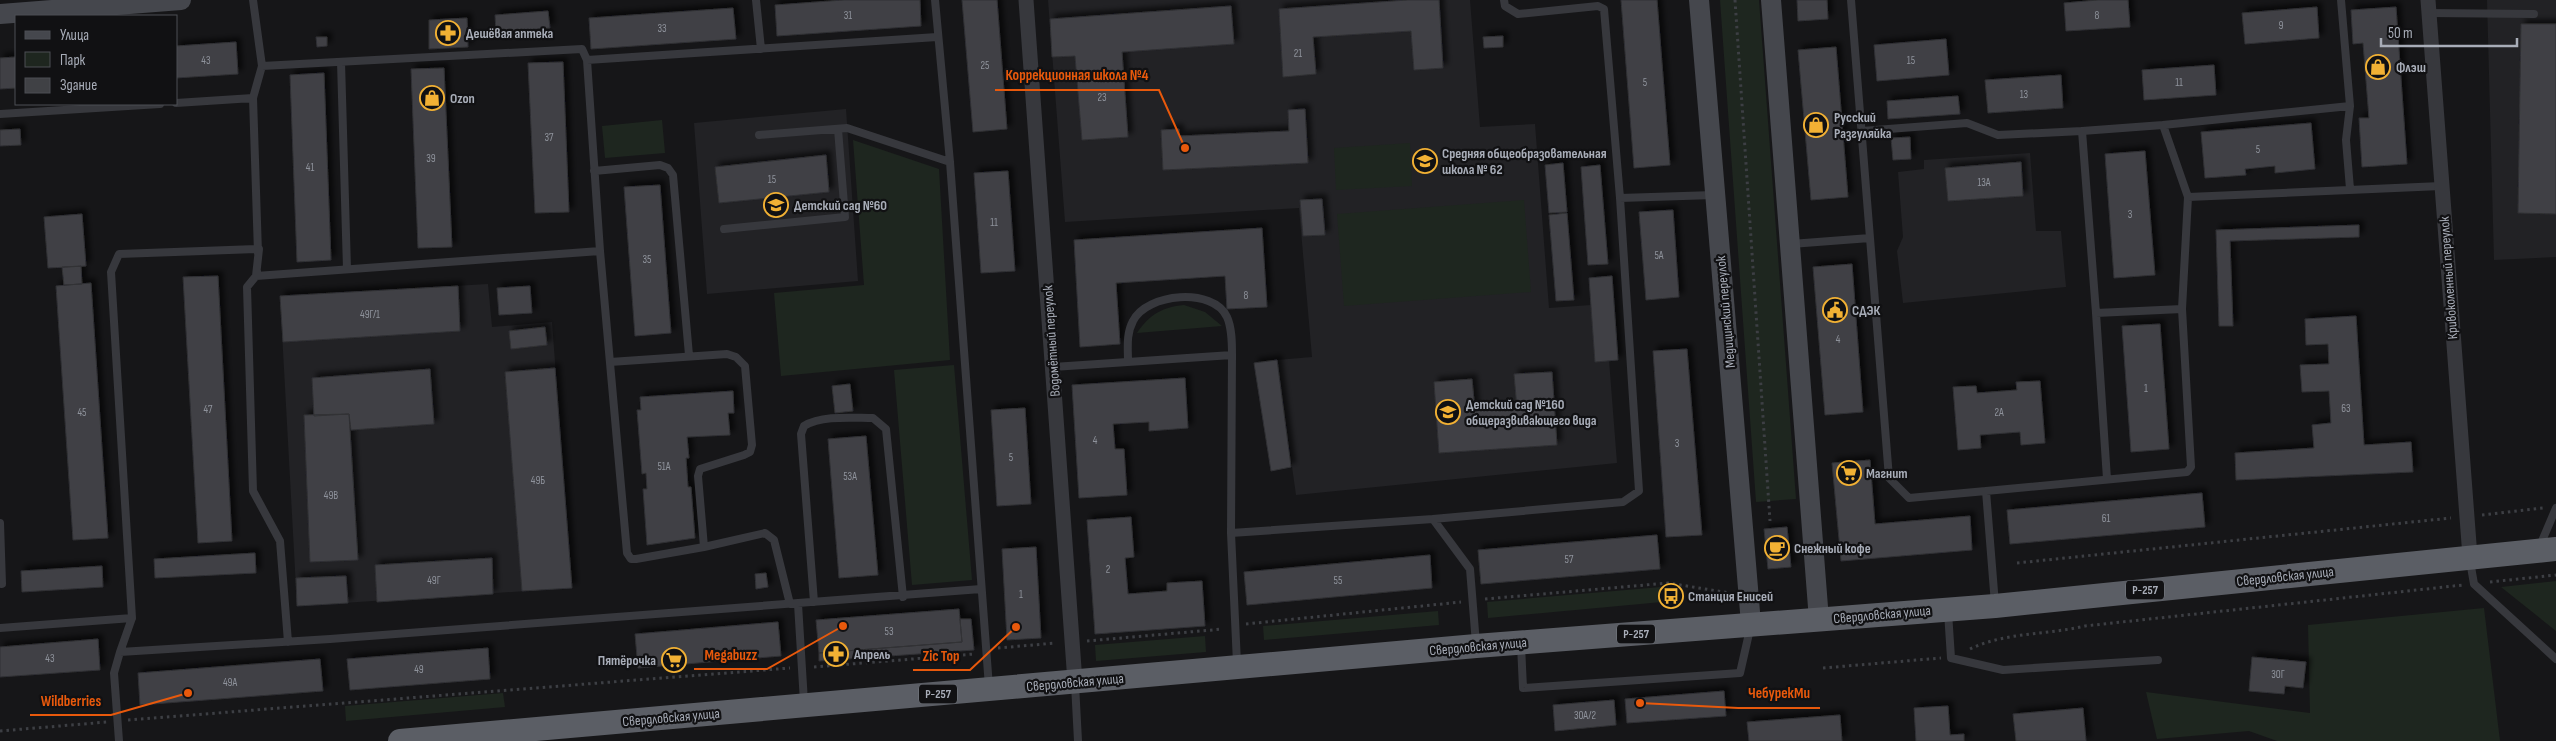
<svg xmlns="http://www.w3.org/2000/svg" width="2556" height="741" font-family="'Sofia Sans Condensed',sans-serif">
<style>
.built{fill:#222225}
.green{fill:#1e261f}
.building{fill:#404145;stroke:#303034;filter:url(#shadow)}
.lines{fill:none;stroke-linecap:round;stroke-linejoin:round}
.path{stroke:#3d3f44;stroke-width:3;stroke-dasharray:2.5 4;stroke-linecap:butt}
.service{stroke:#37383d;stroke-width:8}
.minor{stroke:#37383d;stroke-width:15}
.secondary{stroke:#45474d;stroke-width:20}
.trunk{stroke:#5b5e65;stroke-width:24}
.labels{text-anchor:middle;stroke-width:4.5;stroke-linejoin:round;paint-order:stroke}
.number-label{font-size:11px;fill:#8e929b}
.shield{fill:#111113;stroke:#7b7e86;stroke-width:1}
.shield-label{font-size:12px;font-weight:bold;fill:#a8adb8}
.poi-label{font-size:14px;font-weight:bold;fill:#a8adb8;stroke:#111113;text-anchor:start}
.street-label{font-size:14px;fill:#a8adb8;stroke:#111113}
.leader{fill:none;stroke:#e8590c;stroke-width:2}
.callout-dot{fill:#e8590c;stroke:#111113;stroke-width:2}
.callout-label{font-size:15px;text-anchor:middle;font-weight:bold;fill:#e8590c;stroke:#111113;stroke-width:4.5;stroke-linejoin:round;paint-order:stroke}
</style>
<defs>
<filter id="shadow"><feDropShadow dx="4.5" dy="-4.5" stdDeviation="2.5" flood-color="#0009"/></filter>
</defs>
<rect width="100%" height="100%" fill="#161618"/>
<!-- built -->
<path class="built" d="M 1048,0 L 1470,0 L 1480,127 L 1535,124 L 1549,308 L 1591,305 L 1595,361 L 1609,360 L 1617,463 L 1296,495 L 1277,360 L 1312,357 L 1299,208 L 1065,222 Z
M 2487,0 L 2556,0 L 2556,257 L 2494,260 Z
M 846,109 L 858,281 L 707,294 L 694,123 Z
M 2030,153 L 2036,231 L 2061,231 L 2066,287 L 1903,303 L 1897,251 L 1903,237 L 1898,172 L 1924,169 L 1924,160 Z
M 488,284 L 492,327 L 552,322 L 572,588 L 297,606 L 280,296 Z"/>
<!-- green -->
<path class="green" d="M 1720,0 L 1759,0 L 1796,499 L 1756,502 Z
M 662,120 L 665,153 L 605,158 L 602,126 Z
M 853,140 L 939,169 L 950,360 L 781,376 L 774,293 L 864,285 Z
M 1410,143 L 1412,186 L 1336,190 L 1334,148 Z
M 1524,200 L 1531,292 L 1344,306 L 1337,214 Z
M 1184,305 L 1205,312 L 1222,326 L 1137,333 C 1149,315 1162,307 1184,305 Z
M 954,365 L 972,580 L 912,585 L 894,370 Z
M 2556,581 L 2556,631 L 2501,587 Z
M 1661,587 L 1662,602 L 1488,618 L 1487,602 Z
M 2484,608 L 2500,741 L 2277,741 L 2249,731 L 2157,739 L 2146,692 L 2310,713 L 2308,625 Z
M 1438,611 L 1439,625 L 1264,640 L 1263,626 Z
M 1205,636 L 1206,652 L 1096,661 L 1095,645 Z
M 503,693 L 505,707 L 346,721 L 345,706 Z"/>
<!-- building -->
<path class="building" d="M 844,0 L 920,0 L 921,26 L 777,36 L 775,5 Z
M 962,0 L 997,0 L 1007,129 L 973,132 Z
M 1408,0 L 1439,0 L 1443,68 L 1414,70 L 1411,31 L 1313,37 L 1316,74 L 1283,77 L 1279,9 Z
M 1621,0 L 1657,0 L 1670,165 L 1634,168 Z
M 1797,0 L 1827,0 L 1828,19 L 1798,21 Z
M 2098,0 L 2128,0 L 2130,27 L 2066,31 L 2064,3 Z
M 1231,6 L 1234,44 L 1122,52 L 1128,137 L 1082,140 L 1075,56 L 1052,57 L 1050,19 Z
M 2317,7 L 2319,38 L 2245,44 L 2242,13 Z
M 2396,7 L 2407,164 L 2362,167 L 2359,118 L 2369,118 L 2363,43 L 2353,44 L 2351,10 Z
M 733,8 L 736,39 L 591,49 L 589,18 Z
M 548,11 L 550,28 L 496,32 L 495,15 Z
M 467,18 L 468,47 L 429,49 L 429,20 Z
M 2521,24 L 2556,24 L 2556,214 L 2518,213 Z
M 1503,36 L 1503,47 L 1484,48 L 1483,37 Z
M 316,37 L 327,37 L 327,46 L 317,47 Z
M 1946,39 L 1949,75 L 1877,81 L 1874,45 Z
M 236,42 L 238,74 L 176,78 L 176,46 Z
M 1836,47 L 1848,197 L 1811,200 L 1798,50 Z
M 16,57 L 16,88 L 0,89 L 0,58 Z
M 563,62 L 569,212 L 535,213 L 528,63 Z
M 2214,65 L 2216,95 L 2144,100 L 2142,70 Z
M 444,68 L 452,247 L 418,248 L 411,69 Z
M 324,73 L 331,260 L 297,262 L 290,75 Z
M 2061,75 L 2063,108 L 1988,113 L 1985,80 Z
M 1958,96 L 1960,114 L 1888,119 L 1887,101 Z
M 1305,109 L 1308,163 L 1163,170 L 1161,130 L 1179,129 L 1179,136 L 1289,131 L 1288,110 Z
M 2311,123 L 2315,169 L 2275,173 L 2275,166 L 2245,169 L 2246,175 L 2205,178 L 2201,132 Z
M 20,129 L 21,145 L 0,146 L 0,130 Z
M 1910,137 L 1911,159 L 1893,160 L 1891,138 Z
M 2145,151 L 2155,275 L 2114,278 L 2105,154 Z
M 826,155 L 829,192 L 719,203 L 715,167 Z
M 2021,162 L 2023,196 L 1948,201 L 1945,168 Z
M 1563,163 L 1567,212 L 1549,213 L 1545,165 Z
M 1600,165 L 1608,264 L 1588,265 L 1581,167 Z
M 1008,171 L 1015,271 L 981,273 L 974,173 Z
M 660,185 L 671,333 L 635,336 L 624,187 Z
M 1322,199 L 1325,235 L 1303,236 L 1300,200 Z
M 1673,210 L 1679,297 L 1646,300 L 1639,212 Z
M 1567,213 L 1574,300 L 1556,301 L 1549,215 Z
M 82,214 L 86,266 L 48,268 L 44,217 Z
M 2359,225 L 2359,237 L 2230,241 L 2233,326 L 2219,326 L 2216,230 Z
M 1262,228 L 1267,307 L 1227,309 L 1225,276 L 1116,283 L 1120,344 L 1080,347 L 1074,240 Z
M 1852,264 L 1863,412 L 1825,415 L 1813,267 Z
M 81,266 L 82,284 L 64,285 L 62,267 Z
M 218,276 L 232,541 L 198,543 L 183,277 Z
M 1612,276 L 1618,360 L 1595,362 L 1589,278 Z
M 91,283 L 108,538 L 73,540 L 56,286 Z
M 458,286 L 460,331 L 283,342 L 280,296 Z
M 530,286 L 532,313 L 499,315 L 497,288 Z
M 2356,316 L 2364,445 L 2411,442 L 2413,472 L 2236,480 L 2235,453 L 2314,448 L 2312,425 L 2331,423 L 2329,391 L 2302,392 L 2300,365 L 2329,364 L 2328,344 L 2306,345 L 2305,319 Z
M 2160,324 L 2169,449 L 2131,452 L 2122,326 Z
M 545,327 L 547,345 L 511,349 L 509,331 Z
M 1687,349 L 1702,535 L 1666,537 L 1653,351 Z
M 1277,360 L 1291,467 L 1271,471 L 1254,363 Z
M 555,368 L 572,588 L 522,591 L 505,372 Z
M 430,369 L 434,424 L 351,430 L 349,414 L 314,416 L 312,378 Z
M 1552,372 L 1557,445 L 1439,453 L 1434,382 L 1472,379 L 1475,411 L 1517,408 L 1514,374 Z
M 1185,378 L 1188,428 L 1149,431 L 1149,422 L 1113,424 L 1115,449 L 1124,449 L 1127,495 L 1079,498 L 1072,385 Z
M 2040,381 L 2045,443 L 2021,445 L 2020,432 L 1980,435 L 1981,448 L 1958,450 L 1953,387 L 1976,386 L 1977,393 L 2017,390 L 2016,382 Z
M 850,384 L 853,411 L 835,413 L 832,386 Z
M 733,391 L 734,413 L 728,413 L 730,435 L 687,437 L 689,458 L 686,458 L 688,487 L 691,487 L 695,538 L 647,545 L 643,489 L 647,489 L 646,473 L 642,474 L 637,410 L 641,410 L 640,397 Z
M 1025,408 L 1031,504 L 997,506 L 991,410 Z
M 349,414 L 358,560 L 310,562 L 304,415 Z
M 866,436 L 878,575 L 839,578 L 828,439 Z
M 1870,460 L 1875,524 L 1970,516 L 1972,550 L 1841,561 L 1832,463 Z
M 2202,493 L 2205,527 L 2010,544 L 2007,510 Z
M 1131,517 L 1134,557 L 1125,558 L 1128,594 L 1167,591 L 1167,583 L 1202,581 L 1205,626 L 1095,634 L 1087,520 Z
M 1787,527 L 1791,567 L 1768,569 L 1764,529 Z
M 1657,535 L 1660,569 L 1481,584 L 1478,550 Z
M 1036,547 L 1041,638 L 1007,640 L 1002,549 Z
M 255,553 L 256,573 L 155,578 L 154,559 Z
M 1430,555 L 1432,588 L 1247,605 L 1244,572 Z
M 492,558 L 493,594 L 377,602 L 375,565 Z
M 102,566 L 103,587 L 22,592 L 21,571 Z
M 766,573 L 768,587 L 756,589 L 755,574 Z
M 346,576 L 348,603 L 297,606 L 296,578 Z
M 959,609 L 962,642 L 819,653 L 816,620 Z
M 960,619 L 971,619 L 974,650 L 819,661 L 819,653 L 962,642 Z
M 778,622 L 781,656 L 638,668 L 635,634 Z
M 98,639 L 100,670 L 0,677 L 0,647 Z
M 488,648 L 490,679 L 350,690 L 347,659 Z
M 2252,657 L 2306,662 L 2303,688 L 2285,686 L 2284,694 L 2249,691 Z
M 320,659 L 323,691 L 140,705 L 138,673 Z
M 1724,691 L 1726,716 L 1627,723 L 1625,699 Z
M 1614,700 L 1616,725 L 1555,731 L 1553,705 Z
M 1948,706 L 1950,735 L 1964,734 L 1964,741 L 1916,741 L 1914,708 Z
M 2083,708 L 2086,741 L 2016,741 L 2013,714 Z
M 1840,715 L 1842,741 L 1749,741 L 1747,722 Z"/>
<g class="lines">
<!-- path -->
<path class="path" d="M 1735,0 L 1770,521
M 2482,515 L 2543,508
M 2017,563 L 2451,518
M 2490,582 L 2556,575
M 1485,599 L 1668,583 L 1730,593
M 1246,624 L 1461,602
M 1087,641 L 1223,629
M 998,648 L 1056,643
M 1970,649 C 2005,632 2047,635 2085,626 L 2463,585
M 814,667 L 974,654
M 1823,668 L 1941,658
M 128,720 L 790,668
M 0,731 L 107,722"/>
<!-- service -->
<path class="service" d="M 253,0 L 262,66 L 582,49 L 587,60 L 937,37
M 756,0 L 761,49
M 935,0 L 950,162 L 989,687
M 1504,0 L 1505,6 L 1518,14 L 1598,6 L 1604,9 L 1620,198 L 1714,195
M 1851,0 L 1870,238
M 2341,0 L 2350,106
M 2429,13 L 2534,14
M 587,60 L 600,251 L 627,553 L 631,559 L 636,559 L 704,547
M 341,62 L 347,269
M 176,103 L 253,98
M 0,114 L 160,104
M 1862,131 L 1967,123 L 1998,135 L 2082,131 L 2096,313
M 2082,131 L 2163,125
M 759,135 L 847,128 L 950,162
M 594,171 L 660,165 L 668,168 L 673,175 L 689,355
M 2188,197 L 2163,125 L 2350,106 L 2346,140 L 2350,189
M 724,229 L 845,217 L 838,129
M 1791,244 L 1870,238 L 1889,478 L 1909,498 L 1986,491 L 1995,604
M 258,253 L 253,98 L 262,66
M 257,272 L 256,276 L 247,287 L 253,491 L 280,541 L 288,642
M 610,362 L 727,354 L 736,357 L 745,366 L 752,445 L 750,452 L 744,455 L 700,469 L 698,476 L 704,547 L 765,533 L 774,540 L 790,604 L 798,604 L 804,702
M 1128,362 C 1128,348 1126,334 1133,321 C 1147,293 1213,287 1227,317 C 1232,328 1232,343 1232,355
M 1053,367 L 1232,355 L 1231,533
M 2107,479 L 2096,313 L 2182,309
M 1986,491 L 2187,472 L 2191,467 L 2182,309 L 2188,197 L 2441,186
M 0,523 L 2,584
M 2539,548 L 2556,508
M 2470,561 L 2474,584 L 2556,659
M 814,602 L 801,434 L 804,426 C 822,415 852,418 873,418 L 886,429 L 903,597
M 1948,612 L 1951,658 L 2003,670 L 2158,660
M 0,628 L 132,618
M 1476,644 L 1470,569 L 1433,519 L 1623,502 L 1639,491 L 1620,198
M 1521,645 L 1523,688 L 1740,673 L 1750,629
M 120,652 L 132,618 L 111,272 L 119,254 L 259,249 L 256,276 L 600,251
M 1237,663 L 1231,533 L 1433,519
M 1075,684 L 1078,741
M 119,741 L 114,673 L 120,652 L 330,639 L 981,589"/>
<!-- minor -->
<path class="minor" d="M 1026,0 L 1075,682
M 2428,0 L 2470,557"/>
<!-- secondary -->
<path class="secondary" d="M 1699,0 L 1751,624
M 1771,0 L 1819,620
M 0,14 L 181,0"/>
<!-- trunk -->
<path class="trunk" d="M 400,741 L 1476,646 L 1995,606 L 2556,549"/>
</g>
<!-- icons -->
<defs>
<symbol id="pharmacy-ring" viewBox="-11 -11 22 22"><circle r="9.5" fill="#111113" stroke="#f2b134" stroke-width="1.5"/><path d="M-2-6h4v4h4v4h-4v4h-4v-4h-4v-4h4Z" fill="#f2b134"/></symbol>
<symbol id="shop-ring" viewBox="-11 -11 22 22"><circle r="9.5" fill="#111113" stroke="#f2b134" stroke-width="1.5"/><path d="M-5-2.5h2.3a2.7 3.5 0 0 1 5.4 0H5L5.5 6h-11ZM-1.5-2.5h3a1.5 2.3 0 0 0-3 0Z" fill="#f2b134"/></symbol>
<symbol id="school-ring" viewBox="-11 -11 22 22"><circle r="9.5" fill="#111113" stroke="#f2b134" stroke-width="1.5"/><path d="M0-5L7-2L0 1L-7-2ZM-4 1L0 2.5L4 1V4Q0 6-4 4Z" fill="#f2b134"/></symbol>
<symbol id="civic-ring" viewBox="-11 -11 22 22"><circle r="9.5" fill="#111113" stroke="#f2b134" stroke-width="1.5"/><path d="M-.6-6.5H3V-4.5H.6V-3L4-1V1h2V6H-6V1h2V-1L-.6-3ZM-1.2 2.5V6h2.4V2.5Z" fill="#f2b134"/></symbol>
<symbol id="supermarket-ring" viewBox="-11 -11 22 22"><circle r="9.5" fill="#111113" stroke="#f2b134" stroke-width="1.5"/><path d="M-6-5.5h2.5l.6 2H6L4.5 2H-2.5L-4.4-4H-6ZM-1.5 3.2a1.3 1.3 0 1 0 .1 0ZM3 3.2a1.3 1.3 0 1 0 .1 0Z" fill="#f2b134"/></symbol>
<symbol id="cafe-ring" viewBox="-11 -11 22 22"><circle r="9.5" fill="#111113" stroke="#f2b134" stroke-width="1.5"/><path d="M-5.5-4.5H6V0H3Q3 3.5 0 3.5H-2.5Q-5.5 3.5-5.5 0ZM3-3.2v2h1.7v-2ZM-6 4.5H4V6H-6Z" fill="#f2b134"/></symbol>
<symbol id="bus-ring" viewBox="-11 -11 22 22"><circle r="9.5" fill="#111113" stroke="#f2b134" stroke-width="1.5"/><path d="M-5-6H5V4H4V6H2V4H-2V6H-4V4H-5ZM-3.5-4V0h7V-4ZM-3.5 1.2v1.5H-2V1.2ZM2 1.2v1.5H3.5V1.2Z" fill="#f2b134"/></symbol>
</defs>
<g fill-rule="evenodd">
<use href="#pharmacy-ring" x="434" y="19" width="28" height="28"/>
<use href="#shop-ring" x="2364" y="53" width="28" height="28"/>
<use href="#shop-ring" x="418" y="84" width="28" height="28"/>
<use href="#shop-ring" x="1802" y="111" width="28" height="28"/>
<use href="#school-ring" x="1411" y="147" width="28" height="28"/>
<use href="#school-ring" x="762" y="191" width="28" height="28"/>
<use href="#civic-ring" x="1821" y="296" width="28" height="28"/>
<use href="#school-ring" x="1434" y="398" width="28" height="28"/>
<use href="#supermarket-ring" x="1835" y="459" width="28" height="28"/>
<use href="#cafe-ring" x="1763" y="534" width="28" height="28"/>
<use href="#bus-ring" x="1657" y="582" width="28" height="28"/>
<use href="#pharmacy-ring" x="822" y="640" width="28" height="28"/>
<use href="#supermarket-ring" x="660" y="646" width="28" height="28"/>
</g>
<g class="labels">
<!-- number labels -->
<g class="number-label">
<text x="848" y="19">31</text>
<text x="2097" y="19">8</text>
<text x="2281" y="29">9</text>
<text x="662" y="32">33</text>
<text x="1298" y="57">21</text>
<text x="206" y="64">43</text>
<text x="1911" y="64">15</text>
<text x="985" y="69">25</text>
<text x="1645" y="86">5</text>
<text x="2179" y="86">11</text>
<text x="2024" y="98">13</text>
<text x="1102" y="101">23</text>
<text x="549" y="141">37</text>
<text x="2258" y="153">5</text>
<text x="431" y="162">39</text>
<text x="310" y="171">41</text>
<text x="772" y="183">15</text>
<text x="1984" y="186">13А</text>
<text x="2130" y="218">3</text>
<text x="994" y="226">11</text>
<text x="1659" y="259">5А</text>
<text x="647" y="263">35</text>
<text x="1246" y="299">8</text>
<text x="370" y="318">49Г/1</text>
<text x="1838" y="343">4</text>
<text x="2146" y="392">1</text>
<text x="2346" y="412">63</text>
<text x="208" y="413">47</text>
<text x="82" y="416">45</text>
<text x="1999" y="416">2А</text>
<text x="1095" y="444">4</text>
<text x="1677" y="447">3</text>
<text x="1011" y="461">5</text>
<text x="664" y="470">51А</text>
<text x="850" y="480">53А</text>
<text x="538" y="484">49Б</text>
<text x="331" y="499">49В</text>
<text x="2106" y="522">61</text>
<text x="1569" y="563">57</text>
<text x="1108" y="573">2</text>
<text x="434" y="584">49Г</text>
<text x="1338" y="584">55</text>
<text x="1021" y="598">1</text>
<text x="889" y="635">53</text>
<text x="50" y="662">43</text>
<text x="419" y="673">49</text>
<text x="2278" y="678">30Г</text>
<text x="230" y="686">49А</text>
<text x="1585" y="719">30А/2</text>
</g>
<!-- shield labels -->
<g class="shield">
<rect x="2126" y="580.5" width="38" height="19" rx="4"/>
<rect x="1617" y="624.5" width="38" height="19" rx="4"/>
<rect x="919" y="684.5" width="38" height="19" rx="4"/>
</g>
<g class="shield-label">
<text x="2145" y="594">Р-257</text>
<text x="1636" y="638">Р-257</text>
<text x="938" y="698">Р-257</text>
</g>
<!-- poi labels -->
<g class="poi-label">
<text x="466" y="38">Дешёвая аптека</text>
<text x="2396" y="72">Флэш</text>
<text x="450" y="103">Ozon</text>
<text x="1834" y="122">Русский<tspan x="1834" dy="16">Разгуляйка</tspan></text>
<text x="1442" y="158">Средняя общеобразовательная<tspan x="1442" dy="16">школа № 62</tspan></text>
<text x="794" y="210">Детский сад №60</text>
<text x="1852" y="315">СДЭК</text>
<text x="1466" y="409">Детский сад №160<tspan x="1466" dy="16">общеразвивающего вида</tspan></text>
<text x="1866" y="478">Магнит</text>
<text x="1794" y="553">Снежный кофе</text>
<text x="1688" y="601">Станция Енисей</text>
<text x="854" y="659">Апрель</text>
<text x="656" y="665" text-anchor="end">Пятёрочка</text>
</g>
<!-- street labels -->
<g class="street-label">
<text transform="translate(2448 278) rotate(-94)" y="5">Кривоколенный переулок</text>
<text transform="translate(1725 312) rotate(-95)" y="5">Медицинский переулок</text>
<text transform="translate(1051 341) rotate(-94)" y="5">Водомётный переулок</text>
<text transform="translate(2285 576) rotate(-6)" y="5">Свердловская улица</text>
<text transform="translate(1882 614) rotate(-5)" y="5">Свердловская улица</text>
<text transform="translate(1478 646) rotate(-5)" y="5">Свердловская улица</text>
<text transform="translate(1075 682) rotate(-5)" y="5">Свердловская улица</text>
<text transform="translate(671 717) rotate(-5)" y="5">Свердловская улица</text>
</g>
</g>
<!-- callouts -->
<path class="leader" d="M1185 148L1159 90H995M843 626L767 669H694M1016 627L970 670H913M1640 703L1738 708H1820M188 693L111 715H30"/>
<g class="callout-dot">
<circle cx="1185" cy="148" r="5"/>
<circle cx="843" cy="626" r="5"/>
<circle cx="1016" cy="627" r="5"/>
<circle cx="1640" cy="703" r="5"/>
<circle cx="188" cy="693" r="5"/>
</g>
<g class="callout-label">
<text x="1077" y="80">Коррекционная школа №4</text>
<text x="731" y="660">Megabuzz</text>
<text x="941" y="661">Zic Top</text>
<text x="1779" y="698">ЧебурекМи</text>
<text x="71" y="706">Wildberries</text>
</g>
<!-- legend -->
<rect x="15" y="15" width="162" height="90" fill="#111113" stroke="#4d4f55"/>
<rect x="25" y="31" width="25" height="8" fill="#45474d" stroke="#4d4f55"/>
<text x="60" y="40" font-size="15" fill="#a8adb8">Улица</text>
<rect x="25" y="52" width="25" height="15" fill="#1e261f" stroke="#4d4f55"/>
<text x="60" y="65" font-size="15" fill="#a8adb8">Парк</text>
<rect x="25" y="78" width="25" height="15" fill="#404145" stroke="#4d4f55"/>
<text x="60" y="90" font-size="15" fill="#a8adb8">Здание</text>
<!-- scale -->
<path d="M2381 38v8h136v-8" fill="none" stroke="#a8adb8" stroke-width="2.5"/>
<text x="2388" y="38" font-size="15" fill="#a8adb8" stroke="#111113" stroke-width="4" paint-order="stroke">50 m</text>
</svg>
